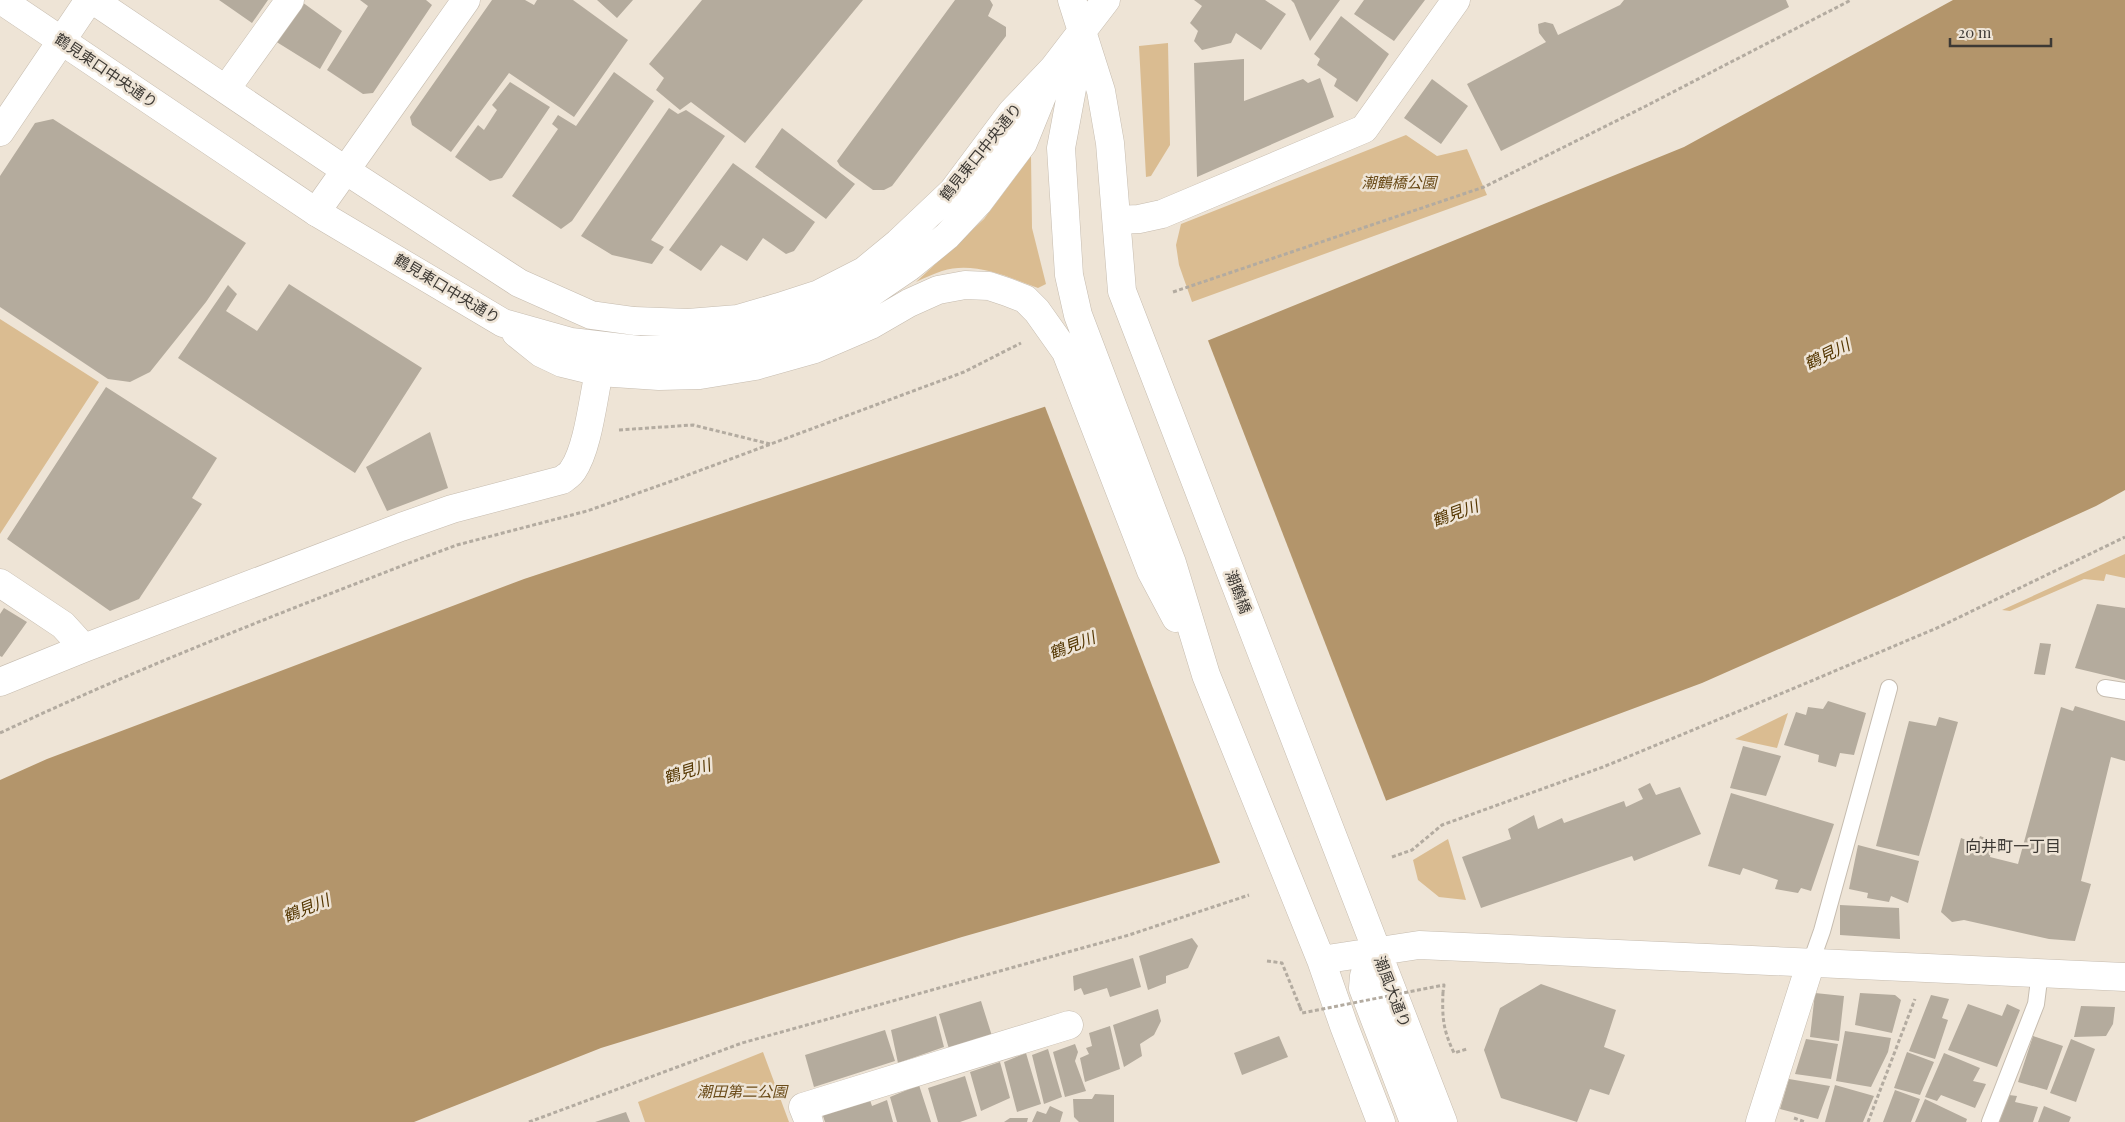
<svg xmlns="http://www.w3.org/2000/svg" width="2125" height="1122" font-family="'Playfair Display','Noto Sans JP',serif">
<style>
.green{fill:#dabc91}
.water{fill:#b3956b}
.pier{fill:#eee4d6}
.building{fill:#b4ab9d}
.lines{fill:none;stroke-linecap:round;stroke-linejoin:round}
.lane-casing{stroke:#c6bcaf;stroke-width:18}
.street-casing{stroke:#c6bcaf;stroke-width:29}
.secondary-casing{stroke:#c6bcaf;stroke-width:29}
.path{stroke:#b3aba0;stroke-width:3;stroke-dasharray:4 2.5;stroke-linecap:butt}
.lane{stroke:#fff;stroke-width:16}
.street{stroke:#fff;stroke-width:28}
.secondary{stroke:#fff;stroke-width:28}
.path-bridge{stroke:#b3aba0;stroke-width:3;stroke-dasharray:4 2.5;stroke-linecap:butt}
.labels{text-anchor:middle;stroke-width:5;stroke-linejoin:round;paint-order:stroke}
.street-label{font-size:15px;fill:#3d3934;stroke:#eee4d6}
.park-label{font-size:15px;font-style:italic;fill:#6b4c1a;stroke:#eee4d6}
.water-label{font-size:16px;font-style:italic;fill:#543600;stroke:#eee4d6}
.neighbourhood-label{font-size:16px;fill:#3d3934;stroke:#eee4d6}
</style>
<rect width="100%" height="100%" fill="#eee4d6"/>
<!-- green -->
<path class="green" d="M 1168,43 L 1170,145 L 1151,176 L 1146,177 L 1139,46 Z
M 1406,135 L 1437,156 L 1467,149 L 1487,195 L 1192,302 L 1179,265 L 1176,245 L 1181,224 Z
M 1031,156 L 1032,228 L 1046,284 L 1038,288 C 1008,277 974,261 942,271 C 933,274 924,278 916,282 L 984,219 Z
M 0,319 L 99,382 L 0,534 Z
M 2125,554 L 2125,578 L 2106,574 L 2104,581 L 2084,579 L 2010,611 L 2002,610 Z
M 1788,713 L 1777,748 L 1735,739 Z
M 1448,839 L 1466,900 L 1439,897 L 1418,880 L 1413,860 Z
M 763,1052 L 789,1122 L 645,1122 L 638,1102 Z"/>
<!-- water -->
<path class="water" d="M 1953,0 L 2125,0 L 2125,490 L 2096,506 L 1899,596 L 1702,683 L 1216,864 L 962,937 L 601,1048 L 414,1122 L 0,1122 L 0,780 L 47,759 L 524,579 L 1044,407 L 1684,147 Z"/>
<!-- pier -->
<path class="pier" d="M 1207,338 L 1387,803 L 1221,865 L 1044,404 Z"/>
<!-- building -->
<path class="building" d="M 219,0 L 268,0 L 252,23 Z
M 360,0 L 426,0 L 432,5 L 373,93 L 363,94 L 327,70 L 368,6 Z
M 492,0 L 525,0 L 534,5 L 537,0 L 573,0 L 628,40 L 574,117 L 509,73 L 451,152 L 412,125 L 410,117 Z
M 597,0 L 633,0 L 617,18 Z
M 702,0 L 863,0 L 745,143 L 691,102 L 680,110 L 656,90 L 664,78 L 649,64 Z
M 955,0 L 990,0 L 993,5 L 988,16 L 1006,27 L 1006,36 L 892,186 L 884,190 L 873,190 L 840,166 L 837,161 Z
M 1194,0 L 1265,0 L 1286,14 L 1261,50 L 1236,33 L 1231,43 L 1202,50 L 1194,41 L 1198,31 L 1190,23 L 1202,6 Z
M 1291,0 L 1340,0 L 1310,41 L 1294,3 Z
M 1364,0 L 1425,0 L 1394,41 L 1354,14 Z
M 1624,0 L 1786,0 L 1789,7 L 1501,151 L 1467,84 L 1546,42 L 1539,33 L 1538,24 L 1545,22 L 1553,24 L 1558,35 L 1620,5 Z
M 302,2 L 342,31 L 320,69 L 275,41 Z
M 1341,16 L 1389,54 L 1357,102 L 1334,86 L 1337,79 L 1317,65 L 1320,59 L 1314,54 Z
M 1244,59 L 1244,101 L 1303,79 L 1308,83 L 1320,78 L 1334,117 L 1197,177 L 1194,63 Z
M 614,72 L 654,101 L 572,221 L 561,229 L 512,196 L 558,129 L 552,124 L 558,115 L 576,126 Z
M 1432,79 L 1468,106 L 1441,144 L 1404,118 Z
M 510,82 L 550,107 L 502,178 L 490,181 L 455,157 L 478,125 L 484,130 L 497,110 L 492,105 Z
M 669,108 L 678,114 L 686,110 L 725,136 L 651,240 L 664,247 L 652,264 L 612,255 L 581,236 Z
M 53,119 L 246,243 L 206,302 L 150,372 L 130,382 L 108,379 L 0,307 L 0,176 L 35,123 Z
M 782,128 L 855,184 L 826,219 L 755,167 Z
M 733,163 L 815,222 L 794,251 L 786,254 L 763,238 L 747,261 L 721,245 L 701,271 L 669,250 Z
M 289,284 L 422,368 L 355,473 L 178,358 L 228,285 L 237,294 L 226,311 L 257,331 Z
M 106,387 L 217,458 L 192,498 L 202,504 L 139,599 L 110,611 L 7,539 Z
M 430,432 L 448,488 L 387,511 L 366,467 Z
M 2097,604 L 2125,608 L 2125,680 L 2075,668 Z
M 4,608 L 27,622 L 2,657 L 0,656 L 0,614 Z
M 2040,643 L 2051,644 L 2045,675 L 2034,674 Z
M 1828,701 L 1866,713 L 1854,755 L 1840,753 L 1836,767 L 1818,762 L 1819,755 L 1784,745 L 1796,712 L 1806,715 L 1808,707 L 1823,709 Z
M 2075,706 L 2125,721 L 2125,761 L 2111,757 L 2081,881 L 2091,884 L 2075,941 L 2049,939 L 1964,920 L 1952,922 L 1941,912 L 1961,838 L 1977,844 L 1980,836 L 1993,841 L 1990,857 L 2018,864 L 2061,707 L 2073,711 Z
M 1939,717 L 1958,722 L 1919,856 L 1876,846 L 1909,721 L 1936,726 Z
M 1743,746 L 1781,756 L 1766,796 L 1730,788 Z
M 1650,783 L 1656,795 L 1680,787 L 1701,834 L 1634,861 L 1632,856 L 1481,908 L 1462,857 L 1511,839 L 1508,829 L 1534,815 L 1538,829 L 1562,818 L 1564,823 L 1624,801 L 1626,807 L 1643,799 L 1638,789 Z
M 1731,793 L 1834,824 L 1811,891 L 1801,888 L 1798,893 L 1775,889 L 1778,880 L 1743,868 L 1740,875 L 1708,866 Z
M 1858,845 L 1919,861 L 1908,903 L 1891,896 L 1889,902 L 1867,898 L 1868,893 L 1849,889 Z
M 1840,905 L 1899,908 L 1900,939 L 1840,935 Z
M 1192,938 L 1198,946 L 1188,968 L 1166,976 L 1166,983 L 1148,990 L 1139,956 Z
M 1133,958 L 1141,987 L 1110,997 L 1107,988 L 1084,995 L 1081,988 L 1074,991 L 1073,976 Z
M 1541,984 L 1616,1010 L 1604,1047 L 1625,1055 L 1609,1095 L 1590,1089 L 1577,1122 L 1501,1098 L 1484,1050 L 1500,1008 Z
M 1815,993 L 1844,996 L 1839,1041 L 1810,1037 Z
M 1860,993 L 1895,995 L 1901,1000 L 1892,1033 L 1855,1025 Z
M 1931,995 L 1949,999 L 1942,1018 L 1948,1020 L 1935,1059 L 1909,1051 Z
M 981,1001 L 992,1036 L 949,1049 L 939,1014 Z
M 1968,1004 L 2002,1016 L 2007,1004 L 2020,1010 L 1997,1067 L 1948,1050 Z
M 2081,1006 L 2115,1007 L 2113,1024 L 2106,1036 L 2074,1037 Z
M 1158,1009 L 1161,1021 L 1154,1035 L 1140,1044 L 1142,1056 L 1124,1067 L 1113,1025 Z
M 936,1016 L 944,1047 L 898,1063 L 891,1030 Z
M 1110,1026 L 1120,1069 L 1085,1082 L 1080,1058 L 1089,1054 L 1086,1048 L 1092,1046 L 1089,1033 Z
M 885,1030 L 895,1061 L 814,1087 L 805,1055 Z
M 1845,1031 L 1891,1038 L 1888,1052 L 1871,1087 L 1836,1081 Z
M 1279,1036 L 1288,1057 L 1242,1075 L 1234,1053 Z
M 2033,1036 L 2063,1046 L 2047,1090 L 2018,1082 Z
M 1806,1039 L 1838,1044 L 1831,1079 L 1795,1074 Z
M 2071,1039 L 2095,1049 L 2076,1102 L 2050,1093 Z
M 1075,1044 L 1078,1052 L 1075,1061 L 1086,1091 L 1065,1097 L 1053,1052 Z
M 1048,1049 L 1062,1097 L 1044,1104 L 1032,1055 Z
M 1907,1052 L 1934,1062 L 1920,1095 L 1894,1088 Z
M 1026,1053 L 1041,1104 L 1017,1112 L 1004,1062 Z
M 1944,1053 L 1980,1068 L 1973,1081 L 1986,1084 L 1975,1108 L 1941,1095 L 1937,1101 L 1925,1097 Z
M 1000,1062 L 1010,1098 L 981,1111 L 970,1072 Z
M 965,1076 L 977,1116 L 960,1122 L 938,1122 L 928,1088 Z
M 1789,1079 L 1830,1086 L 1818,1119 L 1780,1109 Z
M 919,1085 L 931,1122 L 897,1122 L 890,1097 Z
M 1835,1085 L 1874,1096 L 1863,1122 L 1825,1122 Z
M 1895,1090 L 1920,1099 L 1911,1122 L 1883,1122 Z
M 868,1094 L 872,1106 L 887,1100 L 893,1122 L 825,1122 L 821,1110 Z
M 1095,1094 L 1114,1095 L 1114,1122 L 1079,1122 L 1074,1117 L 1073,1099 L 1092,1099 Z
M 2009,1095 L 2017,1096 L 2015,1102 L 2038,1107 L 2033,1122 L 1999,1122 Z
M 1925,1099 L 1967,1119 L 1966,1122 L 1915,1122 Z
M 1050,1106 L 1063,1112 L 1060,1122 L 1032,1122 L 1037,1111 L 1046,1114 Z
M 2044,1106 L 2071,1117 L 2069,1122 L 2038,1122 Z
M 626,1112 L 630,1122 L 595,1122 Z
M 1010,1118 L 1028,1118 L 1027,1122 L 1004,1122 Z"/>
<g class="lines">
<defs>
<path id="lane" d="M 2105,688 L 2125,691
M 1811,962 L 1822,931 L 1889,688
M 1990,1122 L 2036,1004 L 2040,972"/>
<path id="street" d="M 226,89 L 290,0
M 0,132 L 89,0
M 316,212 L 466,0
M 1117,220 L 1139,219 L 1162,214 L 1364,129 L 1456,0
M 0,583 L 63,625 L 84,648
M 0,682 L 84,648 L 401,527 L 452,509 L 562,480 C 566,477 571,474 573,470 C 588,448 593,399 599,372
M 809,1122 L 803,1107 L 1069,1025
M 1760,1122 L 1811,962"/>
<path id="secondary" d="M 1,0 L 316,212 L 503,323 L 571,342 L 639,350 L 678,350 L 712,347 L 783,332 L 826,317 L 865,297 L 909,267 L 947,236 L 978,203 L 1023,143 L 1053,69
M 93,0 L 345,170 L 519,283 L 591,315 L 634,321 L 688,323 L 738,319 L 779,307 L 819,294 L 864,271 L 898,243 L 953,191 L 1012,112 L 1053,69 L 1106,0
M 1072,0 L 1101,91 L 1110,143 L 1122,291 L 1443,1122
M 1082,35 L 1061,148 L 1069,275 L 1078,315 L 1172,563 L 1206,675 L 1321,960 L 1344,1026 L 1381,1122
M 516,333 L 541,353 L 562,363 L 599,372 L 659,376 L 700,375 L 755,366 L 815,349 L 871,325 L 909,303 L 938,290 L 965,285 L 989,286 L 1007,292 L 1025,299 L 1037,311 L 1066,352 L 1151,571 L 1176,618
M 1377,951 L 1364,976 L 1363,988 L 1414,1122
M 1321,960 L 1419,945 L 2125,977"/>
</defs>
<!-- lane casing -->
<use href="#lane" class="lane-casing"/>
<!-- street casing -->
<use href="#street" class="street-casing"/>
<!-- secondary casing -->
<use href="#secondary" class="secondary-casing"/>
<!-- path -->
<path class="path" d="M 1173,292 L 1484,187 L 1644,107 L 1851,0
M 619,430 L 693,425 L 770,444
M 0,733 C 138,668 280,613 422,558 L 457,545 L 587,511 L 669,482 L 964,372 L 1021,343
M 1392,857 L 1412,850 L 1442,825 L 1603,767 L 1773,697 L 1937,628 L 2125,537
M 1267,961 L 1282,963 L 1300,1007
M 1443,992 C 1442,1017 1443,1030 1454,1053 L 1467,1049
M 1794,1118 L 1805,1122
M 529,1122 L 742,1043 L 1129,935 L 1249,895
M 1868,1122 L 1915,999"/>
<!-- lane -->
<use href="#lane" class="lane"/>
<!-- street -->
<use href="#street" class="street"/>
<!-- secondary -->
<use href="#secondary" class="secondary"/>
<!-- path-bridge -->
<path class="path-bridge" d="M 1300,1007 L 1302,1013 L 1444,985 L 1443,992"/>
</g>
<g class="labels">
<!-- street labels -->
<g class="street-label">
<text transform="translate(106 71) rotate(34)" y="5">鶴見東口中央通り</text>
<text transform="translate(981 152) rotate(-51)" y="5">鶴見東口中央通り</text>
<text transform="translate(447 289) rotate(31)" y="5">鶴見東口中央通り</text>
<text transform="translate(1238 592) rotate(69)" y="5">潮鶴橋</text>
<text transform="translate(1392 992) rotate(69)" y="5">潮風大通り</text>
</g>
<!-- park labels -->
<g class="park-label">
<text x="1399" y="188">潮鶴橋公園</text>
<text x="742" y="1097">潮田第二公園</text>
</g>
<!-- water labels -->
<g class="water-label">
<text transform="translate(1827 354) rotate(-26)" y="6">鶴見川</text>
<text transform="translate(1455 513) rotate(-20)" y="6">鶴見川</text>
<text transform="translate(1072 645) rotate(-21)" y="6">鶴見川</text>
<text transform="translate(687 771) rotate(-17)" y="6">鶴見川</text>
<text transform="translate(306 908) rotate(-22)" y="6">鶴見川</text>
</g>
<!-- neighbourhood labels -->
<g class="neighbourhood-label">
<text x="2013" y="852">向井町一丁目</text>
</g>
</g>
<!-- scale -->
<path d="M1950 38v8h101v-8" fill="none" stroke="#3d3934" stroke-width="2.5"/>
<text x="1958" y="38" font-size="15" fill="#3d3934" stroke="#eee4d6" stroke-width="4" paint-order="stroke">20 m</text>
</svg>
